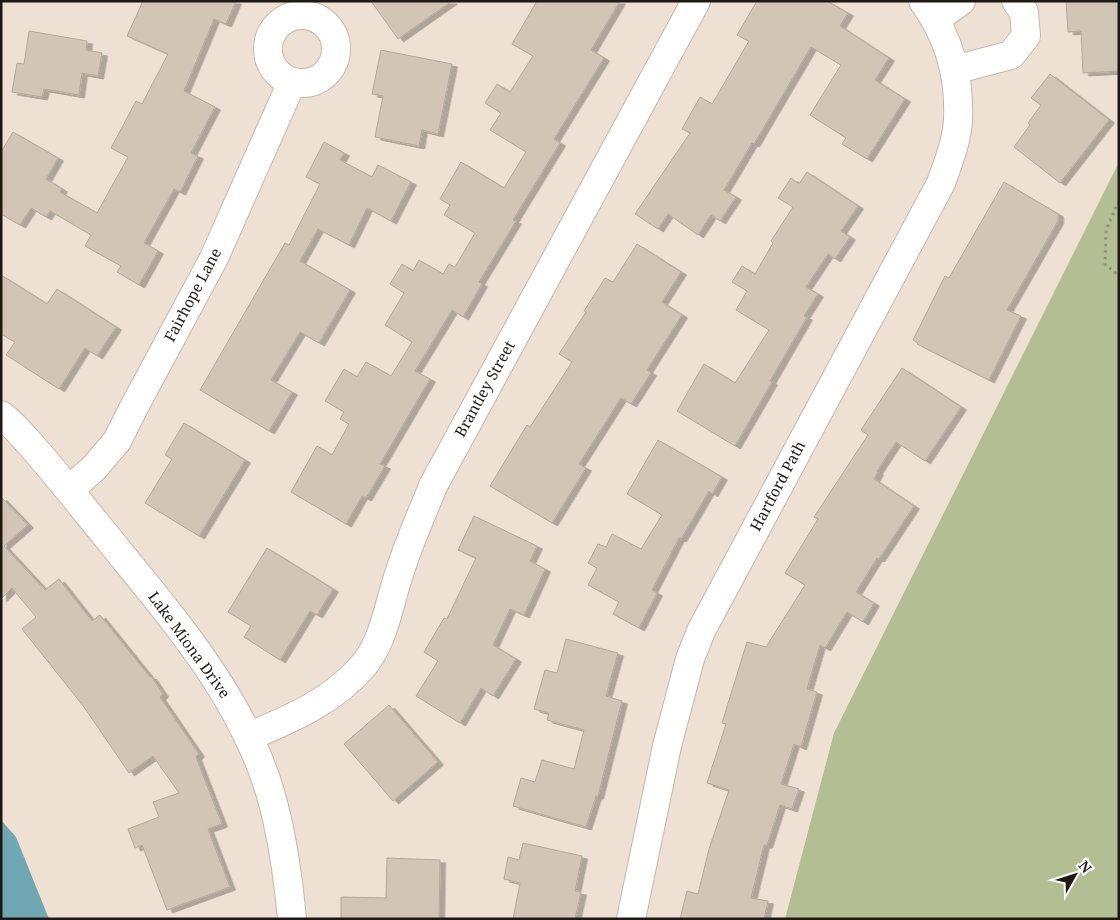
<svg xmlns="http://www.w3.org/2000/svg" width="1120" height="920" font-family="'Noto Serif',serif">
<style>
.green{fill:#b3be93}
.water{fill:#6fa7b2}
.building{fill:#d2c5b6;stroke:#b4a89a;filter:url(#shadow)}
.lines{fill:none;stroke-linecap:round;stroke-linejoin:round}
.minor-casing{stroke:#c5b7aa;stroke-width:30}
.path{stroke:#968c81;stroke-width:3;stroke-dasharray:2.5 4;stroke-linecap:butt}
.minor{stroke:#fff;stroke-width:28}
.labels{text-anchor:middle;stroke-width:4;stroke-linejoin:round;paint-order:stroke}
.street-label{font-size:15px;fill:#1e1914;stroke:#fff}
</style>
<defs>
<filter id="shadow"><feDropShadow dx="5.5" dy="3" stdDeviation="0" flood-color="#0004"/></filter>
</defs>
<rect width="100%" height="100%" fill="#eee0d2"/>
<!-- green -->
<path class="green" d="M 1119,162 L 1119,919 L 785,919 L 834,733 Z"/>
<!-- water -->
<path class="water" d="M 1,820 L 16,837 L 49,919 L 1,919 Z"/>
<!-- building -->
<path class="building" d="M 143,1 L 236,1 L 226,24 L 214,19 L 184,91 L 215,107 L 191,153 L 198,156 L 180,192 L 174,189 L 144,243 L 158,251 L 139,285 L 117,272 L 121,266 L 85,246 L 91,235 L 50,211 L 46,217 L 31,208 L 20,225 L 1,214 L 1,152 L 13,132 L 58,158 L 46,179 L 62,189 L 60,192 L 97,213 L 128,157 L 111,148 L 136,101 L 142,104 L 168,54 L 127,36 Z
M 371,1 L 452,1 L 398,39 Z
M 537,1 L 620,1 L 591,50 L 604,58 L 554,139 L 560,143 L 513,220 L 516,221 L 479,282 L 482,284 L 463,317 L 452,310 L 415,371 L 430,379 L 380,464 L 385,466 L 366,498 L 362,496 L 346,524 L 291,492 L 317,446 L 332,455 L 349,424 L 340,419 L 344,412 L 325,401 L 344,369 L 357,377 L 366,362 L 391,376 L 412,342 L 385,325 L 404,293 L 390,284 L 402,264 L 413,271 L 419,260 L 443,274 L 449,264 L 455,267 L 475,233 L 444,215 L 450,205 L 440,199 L 461,162 L 504,188 L 526,152 L 490,130 L 501,113 L 485,103 L 497,84 L 510,92 L 533,56 L 512,44 Z
M 757,1 L 827,1 L 848,13 L 840,26 L 889,58 L 875,80 L 905,99 L 867,159 L 842,144 L 846,138 L 810,115 L 841,65 L 811,47 L 754,144 L 752,143 L 724,190 L 736,197 L 720,221 L 711,215 L 698,235 L 668,214 L 658,229 L 635,214 L 690,133 L 682,129 L 700,97 L 712,104 L 749,41 L 737,35 Z
M 1066,1 L 1119,1 L 1119,71 L 1083,73 L 1081,31 L 1068,32 Z
M 29,31 L 87,41 L 86,50 L 102,53 L 98,76 L 82,73 L 79,95 L 44,89 L 42,97 L 12,92 L 17,63 L 24,64 Z
M 381,50 L 452,64 L 438,134 L 422,130 L 419,146 L 375,137 L 383,96 L 372,94 Z
M 1050,74 L 1109,120 L 1060,183 L 1014,147 L 1030,125 L 1028,123 L 1041,105 L 1031,98 Z
M 324,142 L 344,153 L 340,160 L 372,177 L 378,165 L 411,182 L 391,221 L 367,208 L 349,245 L 318,229 L 300,261 L 350,290 L 319,343 L 300,332 L 271,380 L 292,392 L 269,431 L 200,390 L 285,243 L 289,245 L 320,184 L 306,177 Z
M 807,172 L 858,206 L 841,231 L 850,237 L 835,259 L 828,254 L 806,287 L 818,294 L 804,316 L 807,317 L 770,381 L 772,382 L 735,446 L 677,411 L 704,364 L 735,383 L 769,330 L 736,310 L 747,291 L 732,282 L 742,266 L 755,274 L 773,243 L 771,241 L 793,207 L 778,198 L 791,178 L 799,184 Z
M 1004,182 L 1058,214 L 1058,221 L 1007,310 L 1021,316 L 989,380 L 917,344 L 918,343 L 913,340 L 945,276 L 949,278 Z
M 637,244 L 681,272 L 662,302 L 682,315 L 647,370 L 651,373 L 631,404 L 621,398 L 579,464 L 586,468 L 552,523 L 490,486 L 527,425 L 530,427 L 572,362 L 559,354 L 586,312 L 584,311 L 605,278 L 613,282 Z
M 1,275 L 47,304 L 57,289 L 116,327 L 97,356 L 85,348 L 59,389 L 6,355 L 15,342 L 1,334 Z
M 902,368 L 961,407 L 925,461 L 896,442 L 877,471 L 878,472 L 874,479 L 914,506 L 879,559 L 877,558 L 856,592 L 874,603 L 863,622 L 847,612 L 825,648 L 820,645 L 807,689 L 817,692 L 801,747 L 794,744 L 781,784 L 799,789 L 792,809 L 780,805 L 767,845 L 764,845 L 751,898 L 768,901 L 764,919 L 680,919 L 687,891 L 698,894 L 709,849 L 729,790 L 707,783 L 726,724 L 722,723 L 747,642 L 766,647 L 805,585 L 785,573 L 818,519 L 814,517 L 868,435 L 861,430 Z
M 184,423 L 245,460 L 199,536 L 145,503 L 172,459 L 165,455 Z
M 658,440 L 722,477 L 712,494 L 709,491 L 681,539 L 679,538 L 652,590 L 657,593 L 639,628 L 613,614 L 619,602 L 588,585 L 597,568 L 588,563 L 598,544 L 606,547 L 612,534 L 641,549 L 662,515 L 627,494 Z
M 1,497 L 28,525 L 4,546 L 45,590 L 59,579 L 92,621 L 100,615 L 150,677 L 151,676 L 163,694 L 160,697 L 199,754 L 196,757 L 222,824 L 208,829 L 230,887 L 167,910 L 142,845 L 135,848 L 128,829 L 159,817 L 153,802 L 179,793 L 153,756 L 129,773 L 84,707 L 22,629 L 36,617 L 12,588 L 1,599 Z
M 474,516 L 537,546 L 530,561 L 545,569 L 524,615 L 510,609 L 493,645 L 516,659 L 493,696 L 481,688 L 460,723 L 416,696 L 438,661 L 424,652 L 444,618 L 447,619 L 476,558 L 458,550 Z
M 267,548 L 333,589 L 317,615 L 310,611 L 280,660 L 244,637 L 251,626 L 228,612 Z
M 566,639 L 618,653 L 606,696 L 622,701 L 598,796 L 596,796 L 586,827 L 513,806 L 521,778 L 535,782 L 542,760 L 574,769 L 584,730 L 547,720 L 549,713 L 534,709 L 545,670 L 557,673 Z
M 389,705 L 438,762 L 393,801 L 344,744 Z
M 523,843 L 582,856 L 575,891 L 581,892 L 575,919 L 513,919 L 520,883 L 504,879 L 508,857 L 519,860 Z
M 387,858 L 440,860 L 439,919 L 341,919 L 341,897 L 386,898 Z"/>
<g class="lines">
<defs>
<path id="minor" d="M268 49a34 34 0 1 1 68 0a34 34 0 1 1-68 0Z
M 936,19 L 961,1
M 954,70 L 1011,55 L 1026,36 L 1024,12 L 1016,1
M 1,415 C 12,423 21,434 31,445 C 56,473 79,503 103,532 C 167,612 240,692 270,792 C 282,833 288,876 292,919
M 69,490 L 94,468 L 117,441 L 133,409 L 214,258 L 292,82
M 248,737 C 290,719 332,702 363,666 C 385,640 389,602 400,571 C 409,542 422,514 433,486 L 696,1
M 631,919 L 667,746 L 690,659 L 701,631 L 941,183 C 948,163 957,141 958,120 C 960,75 949,37 923,1"/>
</defs>
<!-- minor casing -->
<use href="#minor" class="minor-casing"/>
<!-- path -->
<path class="path" d="M 1119,201 L 1106,230 L 1105,264 L 1119,276"/>
<!-- minor -->
<use href="#minor" class="minor"/>
</g>
<g class="labels">
<!-- street labels -->
<g class="street-label">
<text transform="translate(193 295) rotate(-62)" y="5">Fairhope Lane</text>
<text transform="translate(485 389) rotate(-61)" y="5">Brantley Street</text>
<text transform="translate(778 486) rotate(-62)" y="5">Hartford Path</text>
<text transform="translate(189 645) rotate(54)" y="5">Lake Miona Drive</text>
</g>
</g>
<!-- border -->
<rect width="1120" height="920" fill="none" stroke="#1e1914" stroke-width="5"/>
<!-- north arrow -->
<g transform="translate(1075 875) rotate(51)" stroke="#ffffff" stroke-width="4" paint-order="stroke">
<path d="M0-4L9 19L0 12L-9 19Z" fill="#1e1914"/>
<text y="-8" font-size="14" font-weight="bold" text-anchor="middle" fill="#1e1914">N</text>
</g>
</svg>
